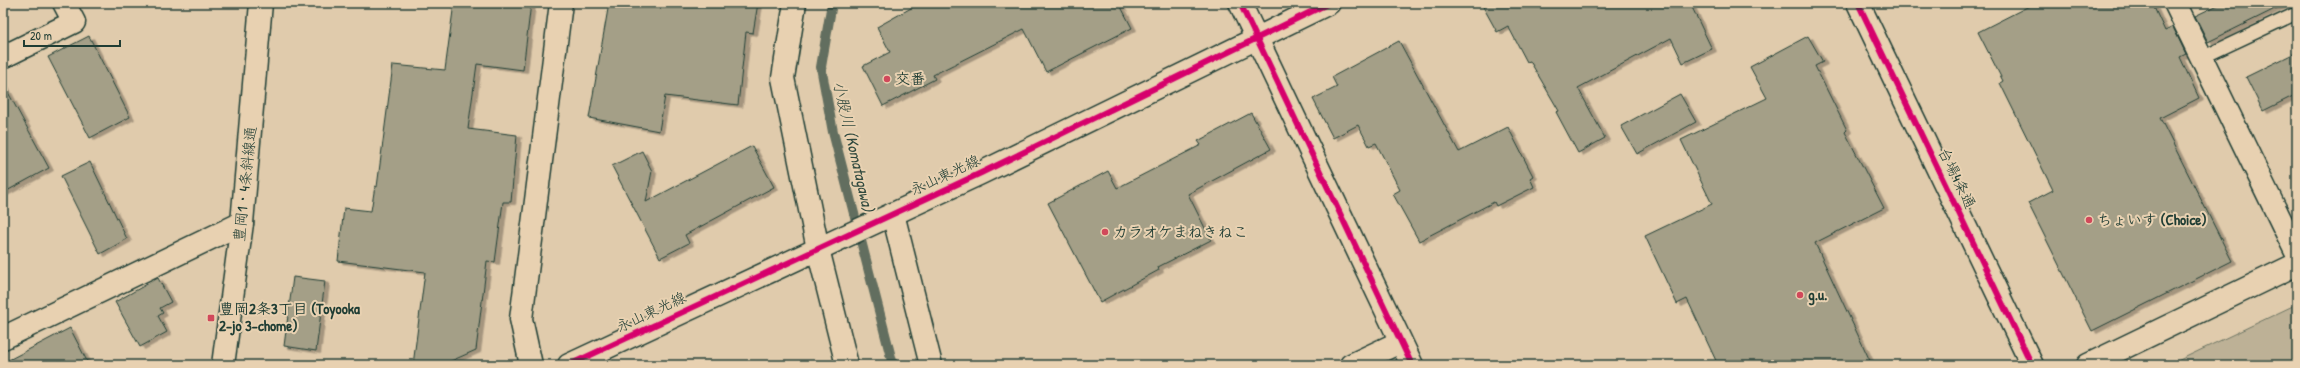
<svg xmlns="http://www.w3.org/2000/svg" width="2300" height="368" font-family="'Patrick Hand','Klee One',sans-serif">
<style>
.green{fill:#bdb196;stroke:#6e7765}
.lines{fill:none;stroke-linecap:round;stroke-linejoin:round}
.stream{stroke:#626e5e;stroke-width:10}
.building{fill:#a49f87;stroke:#1f3d34;filter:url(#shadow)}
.lane-casing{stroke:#1f3d34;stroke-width:15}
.street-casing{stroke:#1f3d34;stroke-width:25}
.secondary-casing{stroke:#1f3d34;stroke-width:25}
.lane{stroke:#e8d1b1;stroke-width:12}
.street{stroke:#e8d1b1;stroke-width:22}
.secondary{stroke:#e8d1b1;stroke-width:22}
.cycleway-casing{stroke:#e8d1b1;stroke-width:8}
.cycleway{stroke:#d6006c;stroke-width:6}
.poi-dot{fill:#d1495b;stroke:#e8d1b1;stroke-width:1.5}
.labels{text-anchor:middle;stroke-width:4;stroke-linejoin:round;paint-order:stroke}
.poi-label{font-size:15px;font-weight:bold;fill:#1f3d34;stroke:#e8d1b1;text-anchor:start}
.street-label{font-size:15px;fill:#1f3d34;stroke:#e8d1b1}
.water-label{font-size:16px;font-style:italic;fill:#30493e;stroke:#e8d1b1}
</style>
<defs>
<filter id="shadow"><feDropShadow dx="4.5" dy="2.5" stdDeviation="0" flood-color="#0004"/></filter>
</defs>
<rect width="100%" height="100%" fill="#e0cbac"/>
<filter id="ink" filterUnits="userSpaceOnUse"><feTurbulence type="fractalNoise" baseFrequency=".025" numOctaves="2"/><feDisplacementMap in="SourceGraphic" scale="8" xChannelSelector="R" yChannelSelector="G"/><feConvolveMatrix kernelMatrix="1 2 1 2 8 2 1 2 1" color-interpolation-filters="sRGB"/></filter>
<g filter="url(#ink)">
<!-- green -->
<path class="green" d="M 2297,304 L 2297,365 L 2169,365 Z"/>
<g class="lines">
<!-- stream -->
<path class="stream" d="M 832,3 L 821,67 L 833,132 L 893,365"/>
</g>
<!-- building -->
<path class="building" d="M 454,3 L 531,3 L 523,70 L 477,64 L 468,129 L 517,135 L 511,202 L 503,202 L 495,262 L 487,261 L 476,350 L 442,365 L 413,365 L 425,272 L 338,261 L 344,208 L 371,211 L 375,186 L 377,187 L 393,65 L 445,70 Z
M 609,3 L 758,3 L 753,33 L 746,32 L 738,105 L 665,96 L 659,131 L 589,118 Z
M 920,3 L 1119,3 L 1132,28 L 1046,72 L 1024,29 L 933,75 L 935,79 L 883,106 L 863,66 L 890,52 L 877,27 Z
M 1481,3 L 1690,3 L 1712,49 L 1683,63 L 1671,38 L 1578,88 L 1605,138 L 1578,153 L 1556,112 L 1559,111 L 1530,61 L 1527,62 L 1508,26 L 1497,32 Z
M 2035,3 L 2152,3 L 2165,31 L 2173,27 L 2186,54 L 2180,57 L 2199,98 L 2160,118 L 2232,261 L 2092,331 L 2028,203 L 2053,190 L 2000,83 L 2003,81 L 1978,32 Z
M 2222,3 L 2287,3 L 2208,42 L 2195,16 Z
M 89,36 L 130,117 L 90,138 L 48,57 Z
M 1808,36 L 1823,62 L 1815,66 L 1847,130 L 1845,132 L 1884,208 L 1815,243 L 1872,365 L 1718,365 L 1687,299 L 1677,304 L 1645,236 L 1712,204 L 1681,140 L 1767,98 L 1750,67 Z
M 1399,41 L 1459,152 L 1508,127 L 1533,176 L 1530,178 L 1534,187 L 1496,206 L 1494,202 L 1419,241 L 1393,194 L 1400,190 L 1376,143 L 1369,146 L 1358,125 L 1333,138 L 1313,99 L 1337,87 L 1332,77 Z
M 2297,52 L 2297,94 L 2263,111 L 2246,77 Z
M 3,83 L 49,168 L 3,193 Z
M 1680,94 L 1696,122 L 1637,154 L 1621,126 Z
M 1251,113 L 1271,149 L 1188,194 L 1211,240 L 1158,267 L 1159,270 L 1100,302 L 1048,203 L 1108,171 L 1117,188 L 1201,145 L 1198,141 Z
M 752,146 L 774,187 L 685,235 L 689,243 L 660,258 L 612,166 L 642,151 L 652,171 L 646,202 Z
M 90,162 L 127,239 L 100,254 L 61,176 Z
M 293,277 L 325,281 L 316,351 L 284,346 Z
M 158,278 L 171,302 L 160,308 L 163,313 L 158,316 L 167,332 L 140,347 L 115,302 Z
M 70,328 L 89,365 L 3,365 L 3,363 Z"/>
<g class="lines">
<defs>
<path id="lane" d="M 2201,58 L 2297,13"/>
<path id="street" d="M 795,3 L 783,78 L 818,249 L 847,365
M 1240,3 L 1412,365
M 2175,3 L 2297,254
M 3,57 L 74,22 L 64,3
M 893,214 L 931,365
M 3,338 L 242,223
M 531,365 L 521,319 L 561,3
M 1351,365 L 1400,342
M 2088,365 L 2297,264"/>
<path id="secondary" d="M 1858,3 L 2032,365
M 223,365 L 242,223 L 261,3
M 569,365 L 981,173 L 1329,3"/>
</defs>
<!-- lane casing -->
<use href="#lane" class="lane-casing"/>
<!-- street casing -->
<use href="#street" class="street-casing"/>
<!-- secondary casing -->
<use href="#secondary" class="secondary-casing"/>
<!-- lane -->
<use href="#lane" class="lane"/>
<!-- street -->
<use href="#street" class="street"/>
<!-- secondary -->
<use href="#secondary" class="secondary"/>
<defs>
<path id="cycleway" d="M 1240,3 L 1412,365
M 1858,3 L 2032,365
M 569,365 L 981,173 L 1329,3"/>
</defs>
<!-- cycleway casing -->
<use href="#cycleway" class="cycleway-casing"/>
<!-- cycleway -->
<use href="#cycleway" class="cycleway"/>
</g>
</g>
<!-- markers -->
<g class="poi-dot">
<circle cx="887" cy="79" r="4"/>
<circle cx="2089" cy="220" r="4"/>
<circle cx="1105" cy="232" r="4"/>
<circle cx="1800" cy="295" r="4"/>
<rect x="207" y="314" width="8" height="8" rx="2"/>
</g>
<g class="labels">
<!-- poi labels -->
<g class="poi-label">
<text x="895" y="84">交番</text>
<text x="2097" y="225">ちょいす (Choice)</text>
<text x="1113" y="237">カラオケまねきねこ</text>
<text x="1808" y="300">g.u.</text>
<text x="219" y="314">豊岡2条3丁目 (Toyooka<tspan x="219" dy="17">2-jo 3-chome)</tspan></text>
</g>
<!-- street labels -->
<g class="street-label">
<text transform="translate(945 175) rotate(-25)" y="5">永山東光線</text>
<text transform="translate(1957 178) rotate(64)" y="5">台場4条通</text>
<text transform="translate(245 184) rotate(-84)" y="5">豊岡1・4条斜線通</text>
<text transform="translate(651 312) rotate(-25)" y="5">永山東光線</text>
</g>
<!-- water labels -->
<g class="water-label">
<text transform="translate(854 146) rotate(77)" y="6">小股川 (Komatagawa)</text>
</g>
</g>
<!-- margin -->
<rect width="2300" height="368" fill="none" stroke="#e8d1b1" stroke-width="16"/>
<rect x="8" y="8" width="2284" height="352" fill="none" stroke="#1f3d34" stroke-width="1.5" filter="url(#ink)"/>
<!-- scale -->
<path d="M24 40v6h96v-6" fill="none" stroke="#1f3d34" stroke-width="2"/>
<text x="30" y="40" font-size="12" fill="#1f3d34" stroke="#e8d1b1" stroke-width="3" paint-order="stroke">20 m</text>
</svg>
